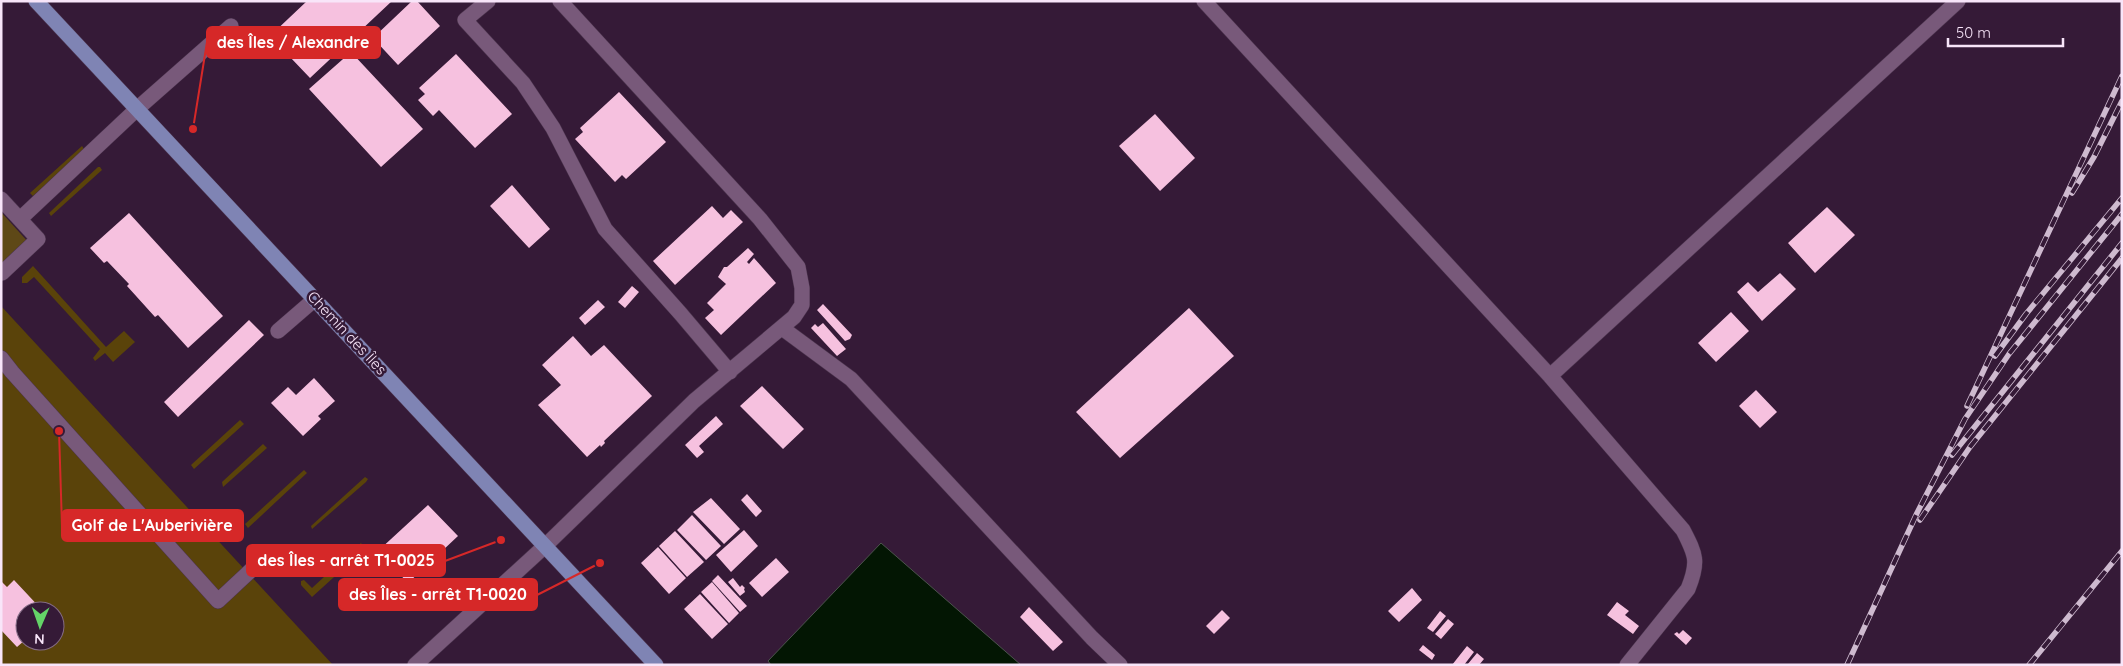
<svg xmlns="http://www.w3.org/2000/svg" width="2123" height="666" font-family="Quicksand,sans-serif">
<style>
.green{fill:#5a430a;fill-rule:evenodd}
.forest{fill:#5e4817}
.water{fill:#031603;stroke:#4c544d}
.building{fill:#f6c1df}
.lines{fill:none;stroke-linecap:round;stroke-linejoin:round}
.minor-casing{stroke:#4c354e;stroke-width:16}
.major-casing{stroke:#4c354e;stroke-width:16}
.minor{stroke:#78597a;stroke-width:15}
.major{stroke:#7f84b4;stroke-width:15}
.rail-casing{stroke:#cebacf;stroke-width:5.5}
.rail{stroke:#351a37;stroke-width:4;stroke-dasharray:11;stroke-linecap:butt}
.labels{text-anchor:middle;stroke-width:5;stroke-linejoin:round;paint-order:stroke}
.street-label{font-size:15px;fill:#f8e5f9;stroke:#351a37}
.leader{fill:none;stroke:#d62828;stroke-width:2}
.callout-dot{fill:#d62828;stroke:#351a37;stroke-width:2}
.callout{fill:#d62828;stroke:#d62828;stroke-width:2}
.callout-label{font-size:16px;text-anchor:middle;font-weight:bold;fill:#fff}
</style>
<rect width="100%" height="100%" fill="#351a37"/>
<!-- green -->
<path class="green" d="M 82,146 L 84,149 L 33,196 L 30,193 Z
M 98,167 L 100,167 L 102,170 L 51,216 L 49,213 Z
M 33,266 L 106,347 L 124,331 L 135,342 L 113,362 L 105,353 L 95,361 L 93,358 L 100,349 L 34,277 L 27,283 L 22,283 L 22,277 Z
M 1,306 L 333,665 L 1,665 ZM 25,611 L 55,611 L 55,641 L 25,641 Z
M 240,420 L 244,424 L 194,469 L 191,465 Z
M 263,444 L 267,448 L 223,487 L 222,482 Z
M 304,470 L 307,473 L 248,528 L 245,524 Z
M 365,477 L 368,479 L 366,482 L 312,529 L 311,526 Z
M 361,543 L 365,549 L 312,597 L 301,585 L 301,581 L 304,580 L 312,588 Z"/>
<!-- forest -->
<path class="forest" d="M 1,212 L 29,243 L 1,269 Z"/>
<!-- water -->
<path class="water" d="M 881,543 L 1021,665 L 771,665 L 768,661 Z"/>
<!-- building -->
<path class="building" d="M 307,1 L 392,1 L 310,78 L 270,36 Z
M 412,1 L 417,1 L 440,26 L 398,65 L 373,38 Z
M 351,52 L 423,129 L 381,167 L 309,89 Z
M 456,54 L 512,114 L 475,148 L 439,110 L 433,116 L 418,100 L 425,94 L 419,88 Z
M 619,92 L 666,142 L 626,179 L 622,175 L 615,182 L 575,139 L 583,132 L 580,128 Z
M 1155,114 L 1195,158 L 1160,191 L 1119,146 Z
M 512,185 L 550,229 L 529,248 L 490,206 Z
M 712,206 L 723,218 L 731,210 L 743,222 L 675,285 L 653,261 Z
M 1827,207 L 1855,235 L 1815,273 L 1788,243 Z
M 129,213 L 223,316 L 188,348 L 158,315 L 155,317 L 127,286 L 129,284 L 107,261 L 104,263 L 90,248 Z
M 748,248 L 754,254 L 747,262 L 749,264 L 754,258 L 776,283 L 721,335 L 705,318 L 714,310 L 707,303 L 726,284 L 718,277 L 724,267 L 727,267 Z
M 1780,273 L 1796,289 L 1762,321 L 1737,292 L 1748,282 L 1758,292 Z
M 632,286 L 639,292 L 625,308 L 618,302 Z
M 598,300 L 605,307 L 585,325 L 579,318 Z
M 823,304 L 852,335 L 850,339 L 845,341 L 817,310 Z
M 1189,308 L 1234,356 L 1120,458 L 1076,412 Z
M 1731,312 L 1749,331 L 1716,362 L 1698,343 Z
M 249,320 L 264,335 L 178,417 L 164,402 Z
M 823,323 L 846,349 L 837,356 L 811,328 L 815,324 L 818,327 Z
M 573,336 L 591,356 L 604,345 L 652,396 L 604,441 L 605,443 L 601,447 L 600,445 L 587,457 L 538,405 L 561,385 L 542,365 Z
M 314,378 L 335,401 L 318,416 L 321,419 L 303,436 L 271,403 L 288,387 L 296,395 Z
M 762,386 L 804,429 L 783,449 L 740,406 Z
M 1756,390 L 1777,412 L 1760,428 L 1739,406 Z
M 716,416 L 723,424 L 699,446 L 704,452 L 697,458 L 685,445 Z
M 747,494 L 762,511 L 756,517 L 741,500 Z
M 711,498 L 740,529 L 724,544 L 693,512 Z
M 428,505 L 458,536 L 408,583 L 378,551 Z
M 692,515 L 721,546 L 706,560 L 677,530 Z
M 744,530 L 758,546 L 731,572 L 716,555 Z
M 675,531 L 704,562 L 687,577 L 659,546 Z
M 658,547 L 686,578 L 669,594 L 641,563 Z
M 776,558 L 789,572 L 762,597 L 749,583 Z
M 718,575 L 747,606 L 740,612 L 712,581 Z
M 733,578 L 740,587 L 742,585 L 745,588 L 744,589 L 745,592 L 740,596 L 728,582 Z
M 14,580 L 43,611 L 25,611 L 25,640 L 17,647 L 1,630 L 1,581 L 7,587 Z
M 712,582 L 739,613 L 729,623 L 701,592 Z
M 1412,588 L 1422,600 L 1399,622 L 1388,611 Z
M 700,594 L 728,624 L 712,639 L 684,609 Z
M 1617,602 L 1629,611 L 1625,615 L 1639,626 L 1633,634 L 1607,615 Z
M 1029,607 L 1063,642 L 1053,651 L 1020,617 Z
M 1222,610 L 1230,618 L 1214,634 L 1206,626 Z
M 1440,611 L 1446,616 L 1433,632 L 1427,628 Z
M 1448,619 L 1454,624 L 1441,639 L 1435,634 Z
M 1683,630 L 1692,638 L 1686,645 L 1674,634 L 1677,632 L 1679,634 Z
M 1423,645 L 1435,655 L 1432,660 L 1419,650 Z
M 1467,646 L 1474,652 L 1464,665 L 1452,665 Z
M 1477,653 L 1484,659 L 1479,665 L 1467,665 Z"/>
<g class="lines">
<defs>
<path id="minor" d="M 488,1 L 465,20 L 523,83 L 553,128 L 605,229 L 680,313 L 730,372
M 1204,1 L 1550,376 L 1683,530 C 1696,555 1699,562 1688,589 L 1627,665
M 1,199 L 38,239 L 2,273
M 20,219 L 138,108 L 231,26
M 782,328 L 851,379 L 1092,638 L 1120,665
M 278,331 L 315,299
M 1,358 L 12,372 L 218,601 L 265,557
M 1550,376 L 1958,1
M 415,665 L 545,546 L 694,401 L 794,317 L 802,305 L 802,288 L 798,267 L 760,219 L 560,1"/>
<path id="major" d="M 36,1 L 656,665"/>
</defs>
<!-- minor casing -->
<use href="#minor" class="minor-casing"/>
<!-- major casing -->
<use href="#major" class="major-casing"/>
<!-- minor -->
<use href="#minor" class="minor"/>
<!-- major -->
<use href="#major" class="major"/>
<defs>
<path id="rail" d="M 2072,193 L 2094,157 L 2122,101
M 1995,356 L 2026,314 L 2122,198
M 1967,406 L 2122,76
M 1952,455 L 2122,243
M 1920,520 L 1970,447 L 2122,258
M 1847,665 L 1917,513 L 1965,419 L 2009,354 L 2122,214
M 2029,665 L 2122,551"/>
</defs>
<!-- rail casing -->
<use href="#rail" class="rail-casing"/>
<!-- rail -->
<use href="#rail" class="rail"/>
</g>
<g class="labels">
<!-- street labels -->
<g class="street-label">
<text transform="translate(347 333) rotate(47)" y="5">Chemin des Îles</text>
</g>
</g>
<!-- callouts -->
<path class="leader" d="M193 129L207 42M59 431L62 526M501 540L445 561M600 563L537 595"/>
<g class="callout-dot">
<circle cx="193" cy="129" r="5"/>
<circle cx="59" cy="431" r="5"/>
<circle cx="501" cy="540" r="5"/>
<circle cx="600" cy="563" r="5"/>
</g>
<g class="callout">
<rect x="207" y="27" width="173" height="31" rx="5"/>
<rect x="62" y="510" width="181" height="31" rx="5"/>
<rect x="247" y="545" width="198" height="31" rx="5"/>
<rect x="339" y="579" width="198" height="31" rx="5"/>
</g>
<g class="callout-label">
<text x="293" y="48">des Îles / Alexandre</text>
<text x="152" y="531">Golf de L'Auberivière</text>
<text x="346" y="566">des Îles - arrêt T1-0025</text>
<text x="438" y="600">des Îles - arrêt T1-0020</text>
</g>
<!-- border -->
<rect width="2123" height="666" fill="none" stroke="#f8e5f9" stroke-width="5"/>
<!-- north arrow -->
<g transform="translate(40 626) rotate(182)"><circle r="24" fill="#351a37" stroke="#836b85"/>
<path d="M0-4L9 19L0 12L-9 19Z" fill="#64d468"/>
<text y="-8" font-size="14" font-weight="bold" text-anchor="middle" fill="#f8e5f9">N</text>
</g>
<!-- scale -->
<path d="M1948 38v8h115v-8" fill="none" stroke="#f8e5f9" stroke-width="2.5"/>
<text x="1956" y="38" font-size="15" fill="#f8e5f9" stroke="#351a37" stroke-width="4" paint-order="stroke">50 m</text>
</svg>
